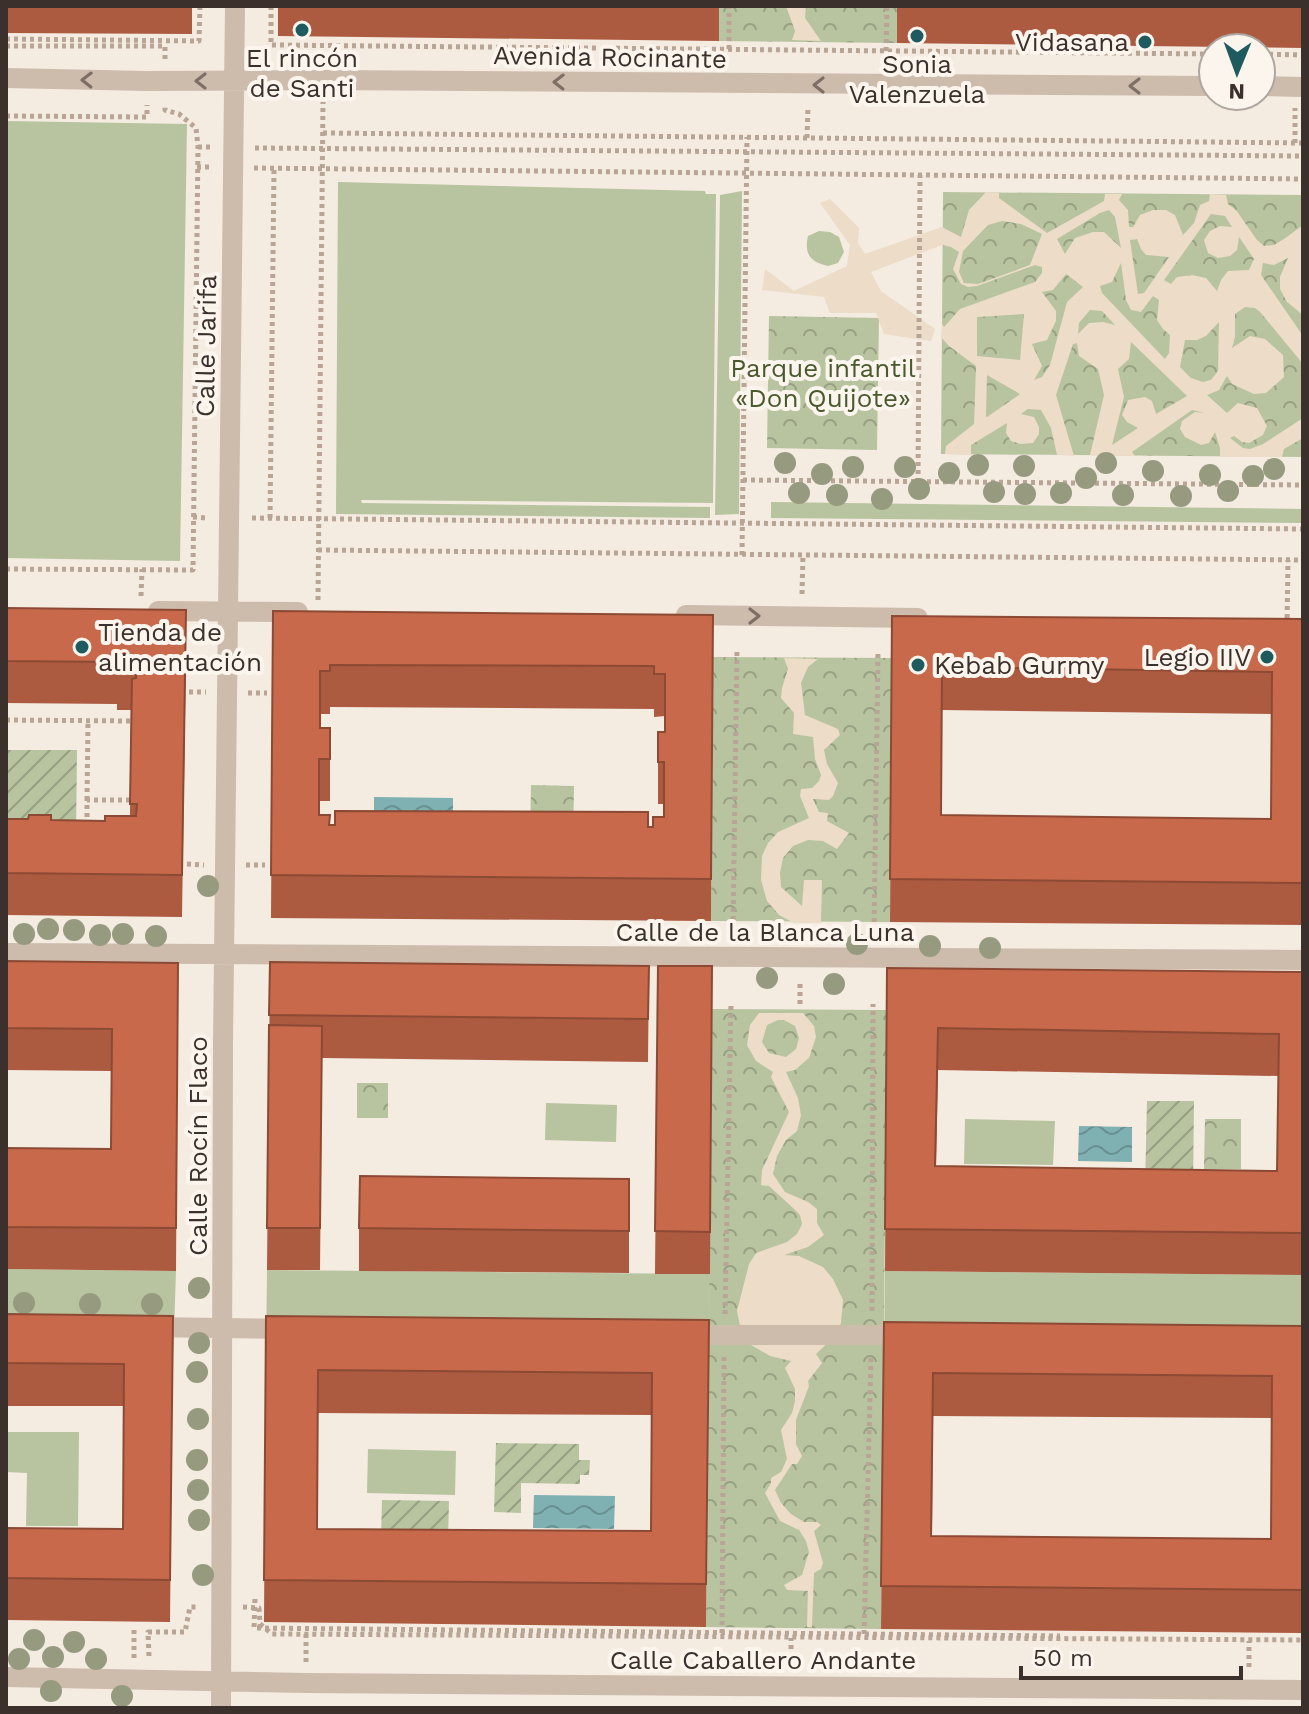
<svg xmlns="http://www.w3.org/2000/svg" width="1309" height="1714" font-family="'Work Sans',sans-serif">
<style>
.grass{fill:#b8c4a0}
.park{fill:url(#park-crowns)}
.garden{fill:url(#garden-furrows)}
.plaza{fill:#ecdcc8;fill-rule:evenodd}
.water{fill:url(#water-waves)}
.lines{fill:none;stroke-linecap:round;stroke-linejoin:round}
.path{stroke:#b9a596;stroke-width:5;stroke-dasharray:4 4;stroke-linecap:butt}
.minor{stroke:#cdbbac;stroke-width:20}
.tree{fill:#969b7f}
.wall{fill:#ac5a40;fill-rule:evenodd}
.building{fill:#c8694b;stroke:#8c4a34;stroke-width:2;fill-rule:evenodd}
.oneway{stroke:#7d6f65}
.poi-dot{fill:#1f5a5e;stroke:#fbf5ee;stroke-width:3}
.labels{text-anchor:middle;stroke-width:8;stroke-linejoin:round;paint-order:stroke}
.poi-label{font-size:26px;fill:#3b302b;stroke:#fbf5ee;text-anchor:end}
.street-label{font-size:26px;fill:#3b302b;stroke:#fbf5ee}
.park-label{font-size:26px;fill:#4a5a2e;stroke:#fbf5ee}
</style>
<defs>
<pattern id="park-crowns" width="20" height="18" patternUnits="userSpaceOnUse" patternTransform="scale(2)"><rect width="20" height="18" fill="#b8c4a0"/><path d="M2 6a3 3 0 1 1 6 0M12 15a3 3 0 1 1 6 0" fill="none" stroke="#97a083"/></pattern>
<pattern id="garden-furrows" width="10" height="10" patternUnits="userSpaceOnUse" patternTransform="scale(2)"><rect width="10" height="10" fill="#b8c4a0"/><path d="M-1 1l2-2M0 10L10 0M9 11l2-2" fill="none" stroke="#97a083"/></pattern>
<pattern id="water-waves" width="16" height="10" patternUnits="userSpaceOnUse" patternTransform="scale(2)"><rect width="16" height="10" fill="#7fb0b2"/><path d="M0 5q4-4 8 0t8 0" fill="none" stroke="#699091"/></pattern>
</defs>
<rect width="100%" height="100%" fill="#f4ebe1"/>
<!-- grass -->
<path class="grass" d="M 6,121 L 187,124 L 180,561 L 6,558 Z
M 338,182 L 705,191 L 706,194 L 716,194 L 713,503 L 361,500 L 362,503 L 710,507 L 710,518 L 336,514 Z
M 742,191 L 739,514 L 715,515 L 720,195 Z
M 819,231 L 830,232 L 839,237 L 844,252 L 838,263 L 828,266 C 810,262 804,254 808,236 Z
M 771,502 L 1303,509 L 1303,523 L 771,518 Z
M 546,1103 L 617,1105 L 616,1142 L 545,1140 Z
M 965,1119 L 1055,1121 L 1053,1165 L 964,1164 Z
M 6,1269 L 176,1271 L 173,1358 L 6,1356 Z
M 267,1270 L 710,1274 L 709,1363 L 266,1358 Z
M 885,1271 L 1303,1275 L 1303,1369 L 884,1364 Z
M 6,1432 L 79,1432 L 78,1526 L 26,1526 L 27,1473 L 6,1472 Z
M 368,1449 L 456,1451 L 455,1495 L 367,1493 Z"/>
<!-- park -->
<path class="park" d="M 719,6 L 897,6 L 897,43 L 719,41 Z
M 943,192 L 1303,195 L 1303,457 L 941,454 Z
M 769,316 L 879,318 L 877,450 L 767,448 Z
M 713,657 L 892,658 L 890,922 L 711,921 Z
M 531,785 L 574,786 L 573,844 L 530,843 Z
M 712,1009 L 887,1010 L 881,1629 L 706,1627 Z
M 357,1083 L 388,1083 L 388,1118 L 357,1118 Z
M 1205,1119 L 1241,1119 L 1241,1169 L 1204,1169 Z"/>
<!-- garden -->
<path class="garden" d="M 6,750 L 77,750 L 76,835 L 6,834 Z
M 1147,1101 L 1194,1101 L 1193,1187 L 1145,1187 Z
M 496,1443 L 579,1444 L 579,1460 L 590,1460 L 589,1475 L 580,1475 L 580,1484 L 521,1483 L 521,1513 L 494,1512 Z
M 382,1500 L 449,1501 L 448,1540 L 381,1538 Z"/>
<!-- plaza -->
<path class="plaza" d="M 786,6 L 806,6 L 805,18 L 821,41 L 792,40 L 795,31 Z
M 986,192 L 999,193 L 999,198 L 1047,233 L 1104,201 L 1105,194 L 1122,194 L 1119,200 L 1128,210 L 1129,227 L 1133,227 L 1140,215 L 1153,210 L 1166,210 L 1175,215 L 1183,235 L 1194,223 L 1200,205 L 1209,201 L 1210,194 L 1226,195 L 1228,204 L 1236,210 L 1257,240 L 1264,246 L 1274,245 L 1284,239 L 1303,225 L 1303,315 L 1287,302 L 1280,289 L 1280,277 L 1288,258 L 1274,265 L 1263,263 L 1261,275 L 1303,336 L 1303,364 L 1260,312 L 1255,308 L 1245,307 L 1235,314 L 1235,337 L 1232,348 L 1250,336 L 1265,339 L 1283,355 L 1284,377 L 1266,393 L 1254,394 L 1232,384 L 1227,376 L 1219,390 L 1207,395 L 1227,413 L 1238,403 L 1257,408 L 1267,426 L 1263,435 L 1249,443 L 1242,442 L 1234,436 L 1230,438 L 1243,448 L 1250,449 L 1263,444 L 1303,418 L 1303,438 L 1284,449 L 1282,457 L 1220,457 L 1220,448 L 1215,432 L 1209,443 L 1201,445 L 1185,437 L 1180,429 L 1182,421 L 1195,412 L 1205,413 L 1192,410 L 1132,452 L 1135,456 L 1090,455 L 1104,395 L 1098,369 L 1079,356 L 1077,343 L 1073,344 L 1056,395 L 1074,456 L 1057,455 L 1051,428 L 1041,410 L 1028,409 L 1021,414 L 1034,417 L 1039,427 L 1039,434 L 1033,443 L 1020,444 L 1011,441 L 1006,433 L 1007,423 L 971,445 L 971,455 L 945,454 L 946,446 L 974,424 L 976,366 L 949,346 L 941,337 L 942,324 L 944,327 L 960,309 L 1035,282 L 1042,273 L 1042,267 L 1035,265 L 977,286 L 968,287 L 961,284 L 953,269 L 959,252 L 951,247 L 942,245 L 871,272 L 881,291 L 935,329 L 931,341 L 884,334 L 876,313 L 830,313 L 824,297 L 762,290 L 765,269 L 794,291 L 847,266 L 850,245 L 820,203 L 830,199 L 859,228 L 858,243 L 865,254 L 942,227 L 961,237 L 969,210 ZM 1109,210 L 1115,217 L 1121,248 L 1104,232 L 1093,232 L 1075,238 L 1065,254 L 1057,239 L 1100,213 ZM 1211,214 L 1225,216 L 1232,227 L 1220,226 L 1210,231 L 1204,240 L 1208,253 L 1218,258 L 1230,256 L 1237,250 L 1239,237 L 1254,259 L 1249,270 L 1228,271 L 1221,280 L 1217,291 L 1206,278 L 1192,275 L 1177,277 L 1171,284 L 1164,280 ZM 1002,221 L 1021,224 L 1042,234 L 1030,265 L 978,284 L 964,283 L 959,272 L 963,251 L 988,225 ZM 1137,239 L 1141,249 L 1146,255 L 1169,257 L 1144,293 L 1138,294 L 1130,240 ZM 1121,263 L 1126,300 L 1131,310 L 1141,312 L 1153,296 L 1159,300 L 1157,320 L 1163,329 L 1170,335 L 1169,353 L 1165,359 L 1102,293 L 1100,286 L 1112,282 ZM 1066,274 L 1083,287 L 1067,302 L 1050,365 L 1042,377 L 1034,380 L 1042,366 L 1032,344 L 1047,340 L 1056,321 L 1056,311 L 1042,292 L 1053,290 ZM 1090,310 L 1102,311 L 1115,325 L 1103,322 L 1089,323 L 1078,334 L 1079,323 ZM 1024,314 L 1020,360 L 977,356 L 977,317 ZM 1219,322 L 1218,371 L 1211,380 L 1203,382 L 1191,378 L 1180,367 L 1185,340 L 1197,340 L 1206,336 ZM 1131,342 L 1187,396 L 1156,414 L 1152,401 L 1145,397 L 1128,400 L 1122,415 L 1127,422 L 1138,428 L 1112,445 L 1124,397 L 1118,369 L 1129,359 ZM 987,375 L 1020,394 L 987,417 L 986,416 Z
M 784,658 L 818,659 L 808,667 L 801,683 L 805,715 L 838,729 L 840,735 L 824,750 L 827,764 L 838,783 L 833,796 L 829,800 L 813,799 L 819,812 L 828,813 L 827,821 L 849,833 L 837,849 L 823,841 L 808,840 L 793,846 L 783,858 L 780,873 L 781,887 L 802,906 L 804,880 L 822,880 L 821,923 L 794,923 L 779,915 L 767,901 L 761,880 L 762,856 L 768,843 L 778,832 L 809,818 L 800,796 L 801,789 L 812,788 L 819,781 L 821,775 L 815,759 L 813,737 L 793,734 L 794,713 L 781,698 L 782,688 L 788,669 Z
M 759,1013 L 803,1013 L 814,1026 L 816,1037 L 809,1058 L 795,1070 L 786,1072 L 798,1098 L 801,1115 L 797,1131 L 786,1140 L 777,1156 L 773,1174 L 785,1192 L 808,1202 L 817,1209 L 817,1223 L 824,1235 L 808,1247 L 784,1255 L 799,1256 L 823,1267 L 833,1279 L 843,1300 L 841,1323 L 836,1335 L 816,1354 L 822,1363 L 808,1381 L 809,1386 L 796,1420 L 796,1444 L 802,1456 L 797,1464 L 792,1464 L 775,1490 L 781,1503 L 791,1514 L 804,1522 L 817,1522 L 821,1525 L 814,1531 L 823,1563 L 821,1569 L 814,1573 L 812,1627 L 807,1627 L 808,1591 L 787,1590 L 784,1585 L 802,1575 L 809,1552 L 806,1541 L 799,1530 L 780,1521 L 765,1493 L 771,1483 L 771,1478 L 781,1472 L 787,1459 L 781,1430 L 792,1413 L 795,1401 L 795,1389 L 785,1368 L 791,1361 L 770,1356 L 751,1345 L 741,1331 L 737,1311 L 749,1264 L 756,1253 L 787,1242 L 797,1234 L 802,1224 L 800,1215 L 793,1208 L 769,1186 L 761,1185 L 762,1170 L 789,1112 L 771,1077 L 773,1072 L 756,1061 L 747,1045 L 750,1025 ZM 778,1020 L 784,1020 L 795,1026 L 799,1038 L 796,1049 L 786,1057 L 769,1053 L 762,1042 L 767,1025 Z"/>
<!-- water -->
<path class="water" d="M 374,797 L 453,798 L 453,826 L 374,826 Z
M 1079,1126 L 1132,1127 L 1132,1162 L 1078,1161 Z
M 534,1495 L 615,1496 L 614,1529 L 533,1528 Z"/>
<g class="lines">
<!-- path -->
<path class="path" d="M 271,6 L 271,45 L 1213,54
M 6,39 L 199,41 L 200,6
M 6,46 L 165,46 L 165,59
M 729,49 L 729,6
M 886,51 L 887,6
M 1261,54 L 1303,55
M 6,116 L 147,117 L 147,105
M 323,133 L 1303,143
M 807,138 L 808,107
M 1295,143 L 1295,108
M 198,147 L 213,147
M 255,148 L 1303,156
M 197,167 L 212,167
M 254,168 L 1303,179
M 743,480 L 1303,485
M 918,482 L 920,175
M 193,517 L 206,518
M 252,518 L 1303,529
M 270,518 L 274,168
M 318,550 L 1303,560
M 742,555 L 747,137
M 6,569 L 193,570 L 198,147 L 196,128 L 179,114 L 165,110 L 165,105
M 802,594 L 803,555
M 141,596 L 142,569
M 318,600 L 323,102
M 1287,626 L 1288,560
M 189,692 L 206,692
M 248,693 L 267,693
M 6,720 L 132,721
M 87,800 L 88,721
M 87,825 L 87,800 L 131,800
M 187,864 L 204,865
M 246,865 L 265,865
M 733,928 L 737,649
M 874,930 L 878,651
M 800,1004 L 800,982
M 872,1311 L 873,1004
M 725,1314 L 731,1003
M 255,1599 L 254,1628 L 1060,1636
M 243,1607 L 259,1608 L 260,1624 L 272,1634 L 1303,1640
M 722,1633 L 724,1356
M 864,1634 L 871,1357
M 149,1656 L 148,1632 L 185,1632 L 190,1607 L 197,1607
M 134,1658 L 134,1627
M 306,1662 L 306,1632
M 791,1665 L 791,1638
M 1249,1667 L 1249,1641"/>
<!-- minor -->
<path class="minor" d="M 6,78 L 147,81 L 323,80 L 1213,86
M 1261,86 L 1303,87
M 158,611 L 298,612
M 686,615 L 918,618
M 6,953 L 1303,960
M 147,1327 L 291,1329
M 683,1335 L 911,1335
M 6,1677 L 306,1683 L 1303,1690
M 221,1708 L 223,1043 L 235,6"/>
</g>
<!-- trees -->
<g class="tree">
<circle cx="785" cy="463" r="11"/>
<circle cx="1106" cy="463" r="11"/>
<circle cx="978" cy="465" r="11"/>
<circle cx="1024" cy="466" r="11"/>
<circle cx="853" cy="467" r="11"/>
<circle cx="905" cy="467" r="11"/>
<circle cx="1274" cy="469" r="11"/>
<circle cx="1153" cy="471" r="11"/>
<circle cx="949" cy="473" r="11"/>
<circle cx="822" cy="474" r="11"/>
<circle cx="1210" cy="475" r="11"/>
<circle cx="1253" cy="476" r="11"/>
<circle cx="1086" cy="478" r="11"/>
<circle cx="919" cy="489" r="11"/>
<circle cx="1228" cy="491" r="11"/>
<circle cx="994" cy="492" r="11"/>
<circle cx="799" cy="493" r="11"/>
<circle cx="1061" cy="493" r="11"/>
<circle cx="1025" cy="494" r="11"/>
<circle cx="837" cy="495" r="11"/>
<circle cx="1123" cy="495" r="11"/>
<circle cx="1181" cy="496" r="11"/>
<circle cx="882" cy="499" r="11"/>
<circle cx="208" cy="886" r="11"/>
<circle cx="48" cy="929" r="11"/>
<circle cx="74" cy="930" r="11"/>
<circle cx="24" cy="934" r="11"/>
<circle cx="123" cy="934" r="11"/>
<circle cx="100" cy="935" r="11"/>
<circle cx="156" cy="936" r="11"/>
<circle cx="857" cy="944" r="11"/>
<circle cx="930" cy="946" r="11"/>
<circle cx="990" cy="948" r="11"/>
<circle cx="767" cy="978" r="11"/>
<circle cx="834" cy="984" r="11"/>
<circle cx="199" cy="1288" r="11"/>
<circle cx="24" cy="1303" r="11"/>
<circle cx="90" cy="1304" r="11"/>
<circle cx="152" cy="1304" r="11"/>
<circle cx="199" cy="1343" r="11"/>
<circle cx="197" cy="1372" r="11"/>
<circle cx="198" cy="1419" r="11"/>
<circle cx="197" cy="1460" r="11"/>
<circle cx="198" cy="1490" r="11"/>
<circle cx="199" cy="1520" r="11"/>
<circle cx="203" cy="1575" r="11"/>
<circle cx="34" cy="1640" r="11"/>
<circle cx="74" cy="1642" r="11"/>
<circle cx="53" cy="1657" r="11"/>
<circle cx="19" cy="1659" r="11"/>
<circle cx="96" cy="1659" r="11"/>
<circle cx="51" cy="1691" r="11"/>
<circle cx="122" cy="1696" r="11"/>
</g>
<!-- wall -->
<path class="wall" d="M 6,6 L 192,6 L 192,34 L 6,33 Z
M 278,6 L 719,6 L 719,41 L 278,36 Z
M 897,6 L 1303,6 L 1303,48 L 897,43 Z
M 6,608 L 186,652 L 182,917 L 6,915 L 6,819 L 105,821 L 130,816 L 131,710 L 117,710 L 117,704 L 6,703 Z
M 273,611 L 713,615 L 711,921 L 271,918 ZM 330,707 L 654,709 L 654,717 L 665,716 L 665,732 L 658,732 L 658,804 L 664,804 L 664,817 L 653,827 L 330,825 L 319,815 L 319,801 L 330,801 L 330,728 L 320,728 L 320,714 L 330,714 Z
M 892,616 L 1303,619 L 1303,925 L 890,922 ZM 942,710 L 1272,714 L 1271,819 L 941,815 Z
M 6,961 L 178,963 L 176,1271 L 6,1269 L 6,1148 L 111,1149 L 111,1071 L 6,1070 Z
M 270,962 L 649,966 L 648,1062 L 322,1058 L 320,1270 L 267,1270 Z
M 658,966 L 712,966 L 710,1274 L 655,1274 Z
M 887,968 L 1303,972 L 1303,1275 L 885,1271 ZM 938,1070 L 1279,1076 L 1277,1171 L 936,1166 Z
M 629,1179 L 629,1273 L 359,1271 L 359,1228 Z
M 6,1314 L 173,1316 L 170,1622 L 6,1620 L 6,1528 L 123,1529 L 123,1406 L 6,1406 Z
M 266,1316 L 709,1320 L 706,1627 L 264,1622 ZM 318,1413 L 652,1415 L 651,1531 L 317,1529 Z
M 884,1322 L 1303,1326 L 1303,1633 L 881,1629 ZM 933,1416 L 1272,1418 L 1271,1539 L 932,1536 Z"/>
<!-- building -->
<path class="building" d="M 6,608 L 186,610 L 182,875 L 6,873 L 6,819 L 28,819 L 29,815 L 51,815 L 51,820 L 105,821 L 105,816 L 136,816 L 137,804 L 130,804 L 132,679 L 136,678 L 136,668 L 117,667 L 117,662 L 6,661 Z
M 273,611 L 713,615 L 711,879 L 271,875 ZM 330,665 L 654,666 L 654,674 L 665,674 L 665,732 L 658,732 L 658,762 L 664,762 L 664,817 L 653,817 L 653,827 L 648,827 L 648,812 L 335,811 L 335,825 L 329,825 L 330,815 L 319,815 L 319,759 L 330,759 L 330,728 L 320,728 L 320,671 L 330,671 Z
M 892,616 L 1303,619 L 1303,883 L 890,879 ZM 942,667 L 1272,672 L 1271,819 L 941,815 Z
M 6,961 L 178,963 L 176,1228 L 6,1227 L 6,1148 L 111,1149 L 112,1029 L 6,1028 Z
M 270,962 L 649,966 L 648,1019 L 269,1015 Z
M 658,966 L 712,966 L 710,1232 L 655,1231 Z
M 887,968 L 1303,972 L 1303,1233 L 885,1229 ZM 938,1028 L 1279,1034 L 1277,1171 L 935,1166 Z
M 269,1025 L 322,1026 L 320,1228 L 267,1228 Z
M 360,1176 L 629,1179 L 629,1231 L 359,1228 Z
M 6,1314 L 173,1316 L 170,1580 L 6,1578 L 6,1528 L 123,1529 L 124,1364 L 6,1363 Z
M 266,1316 L 709,1320 L 706,1584 L 264,1580 ZM 318,1370 L 652,1373 L 651,1531 L 317,1529 Z
M 884,1322 L 1303,1326 L 1303,1590 L 881,1586 ZM 933,1373 L 1272,1376 L 1271,1539 L 931,1536 Z"/>
<!-- one-way arrows -->
<defs><path id="oneway-chevron" d="M-2-3.5L2.5 0L-2 3.5" fill="none" stroke-width="1.6" stroke-linecap="round" stroke-linejoin="round" transform="scale(2)"/></defs>
<g class="oneway">
<use href="#oneway-chevron" transform="translate(87 80) rotate(-179)"/>
<use href="#oneway-chevron" transform="translate(201 81) rotate(-180)"/>
<use href="#oneway-chevron" transform="translate(559 82) rotate(-179)"/>
<use href="#oneway-chevron" transform="translate(819 85) rotate(-180)"/>
<use href="#oneway-chevron" transform="translate(1135 86) rotate(-180)"/>
<use href="#oneway-chevron" transform="translate(754 616)"/>
</g>
<!-- markers -->
<g class="poi-dot">
<circle cx="302" cy="30" r="8"/>
<circle cx="917" cy="36" r="8"/>
<circle cx="1145" cy="42" r="8"/>
<circle cx="82" cy="647" r="8"/>
<circle cx="1267" cy="657" r="8"/>
<circle cx="918" cy="665" r="8"/>
</g>
<g class="labels">
<!-- poi labels -->
<g class="poi-label">
<text x="1129" y="51">Vidasana</text>
<text x="302" y="67" text-anchor="middle">El rincón<tspan x="302" dy="30">de Santi</tspan></text>
<text x="917" y="73" text-anchor="middle">Sonia<tspan x="917" dy="30">Valenzuela</tspan></text>
<text x="98" y="641" text-anchor="start">Tienda de<tspan x="98" dy="30">alimentación</tspan></text>
<text x="1251" y="666">Legio IIV</text>
<text x="934" y="674" text-anchor="start">Kebab Gurmy</text>
</g>
<!-- street labels -->
<g class="street-label">
<text transform="translate(610 57) rotate(1)" y="9">Avenida Rocinante</text>
<text transform="translate(206 346) rotate(-89)" y="9">Calle Jarifa</text>
<text x="765" y="941">Calle de la Blanca Luna</text>
<text transform="translate(198 1146) rotate(-90)" y="9">Calle Rocín Flaco</text>
<text x="763" y="1669">Calle Caballero Andante</text>
</g>
<!-- park labels -->
<g class="park-label">
<text x="823" y="377">Parque infantil<tspan x="823" dy="30">«Don Quijote»</tspan></text>
</g>
</g>
<!-- border -->
<rect width="1309" height="1714" fill="none" stroke="#3b302b" stroke-width="16"/>
<!-- north arrow -->
<g transform="translate(1237 72) rotate(181)"><circle r="38" fill="#fbf5ee" stroke="#aea6a0" stroke-width="2"/>
<path d="M0-6L14 30L0 20L-14 30Z" fill="#1f5a5e"/>
<text y="-12" font-size="22" font-weight="bold" text-anchor="middle" fill="#3b302b">N</text>
</g>
<!-- scale -->
<path d="M1021 1666v12h220v-12" fill="none" stroke="#3b302b" stroke-width="4"/>
<text x="1033" y="1666" font-size="24" fill="#3b302b" stroke="#fbf5ee" stroke-width="6" paint-order="stroke">50 m</text>
</svg>
